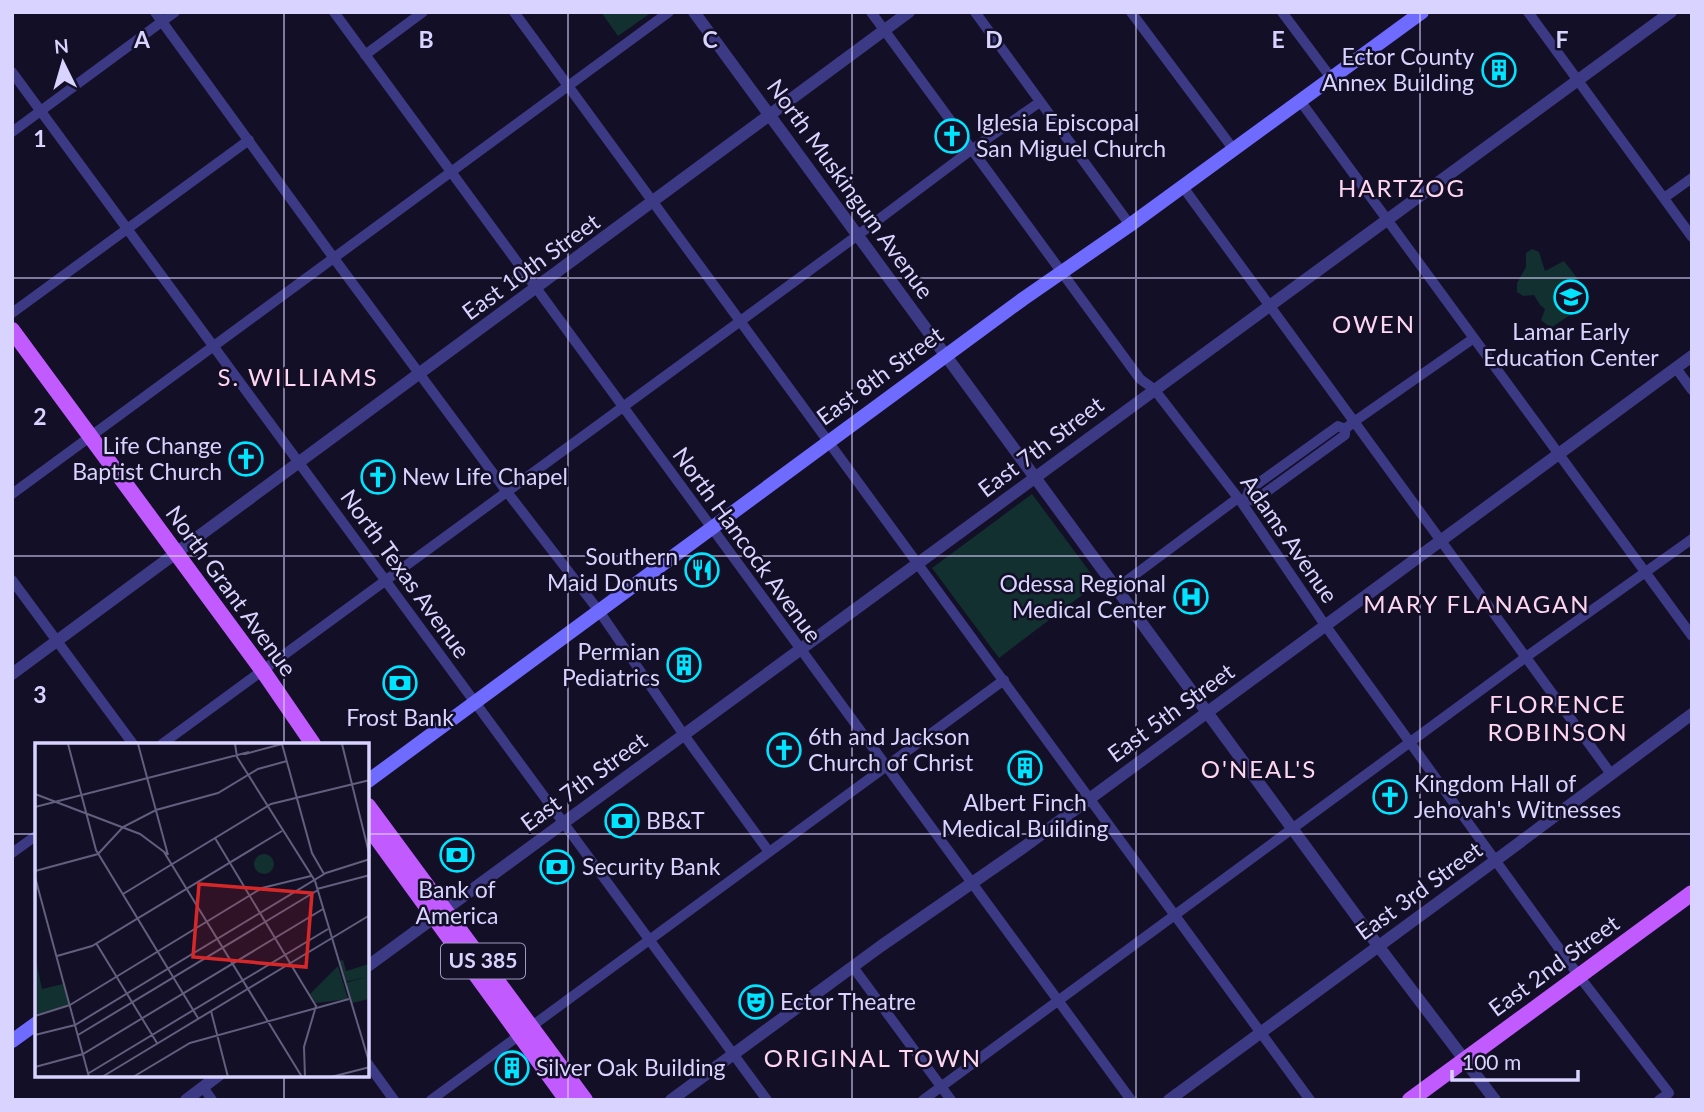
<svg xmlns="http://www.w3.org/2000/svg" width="1704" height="1112" font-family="Lato,sans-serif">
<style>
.green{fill:#12302f}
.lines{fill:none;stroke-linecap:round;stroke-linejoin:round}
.minor{stroke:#3d3a85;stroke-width:10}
.tertiary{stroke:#3d3a85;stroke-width:12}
.secondary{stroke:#6f6bff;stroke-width:14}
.primary{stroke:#c25bff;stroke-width:16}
.grid{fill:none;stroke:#d9d4ff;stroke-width:2;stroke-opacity:0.55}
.labels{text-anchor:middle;stroke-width:5;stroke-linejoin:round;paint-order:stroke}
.shield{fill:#130f26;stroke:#9e99be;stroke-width:2}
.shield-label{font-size:21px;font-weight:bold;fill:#d9d4ff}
.poi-label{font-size:23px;fill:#d9d4ff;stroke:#130f26;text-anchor:start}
.street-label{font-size:23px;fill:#d9d4ff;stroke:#130f26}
.neighbourhood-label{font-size:24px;letter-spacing:2px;fill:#ffd6f0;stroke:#130f26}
.inset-road{fill:none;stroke:#625e7d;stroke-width:2}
.view{fill:#d62828;fill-opacity:0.15;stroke:#d62828;stroke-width:3.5}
.inset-edge{fill:none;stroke:#d9d4ff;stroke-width:3.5}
.grid-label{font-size:23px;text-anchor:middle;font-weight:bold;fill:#d9d4ff;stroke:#130f26;stroke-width:5;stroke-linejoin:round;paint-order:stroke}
</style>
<rect width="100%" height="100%" fill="#130f26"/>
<!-- green -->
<path class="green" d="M 601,12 L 652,12 L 618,36 Z
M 1532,249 L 1539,252 L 1545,271 L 1564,261 L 1580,282 L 1579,288 L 1565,294 L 1574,307 L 1573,313 L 1551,328 L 1541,320 L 1545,309 L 1540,305 L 1534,295 L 1523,296 L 1517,292 L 1517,283 L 1526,267 L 1526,253 Z
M 1032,494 L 1098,583 L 999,658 L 932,568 Z"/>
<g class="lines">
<!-- minor -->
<path class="minor" d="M 155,12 L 333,257 L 507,492 L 599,611 L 684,735 L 769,852
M 334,12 L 1131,1100
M 514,12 L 1310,1100
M 871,12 L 1140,379 L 1154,389 L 1242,503 L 1325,625 L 1579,976 L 1669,1093 L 1659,1100
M 975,12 L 1130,225
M 1131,12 L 1234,150
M 1282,12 L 1332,79
M 1528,12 L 1692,237
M 365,55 L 423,12
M 12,72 L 767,1100
M 1301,102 L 1692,636
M 12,132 L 175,12
M 1183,187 L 1611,774
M 1664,198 L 1692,178
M 12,313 L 249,140
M 1676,368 L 1692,390
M 12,494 L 669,12
M 1246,499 L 1254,501 L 1345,435 L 1345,429 L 1355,421 L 1474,338
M 1242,502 L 1246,499 L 1249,490 L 1338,426 L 1345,429
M 12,580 L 133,744
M 1117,588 L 1238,498
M 162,744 L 858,235 L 971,150 L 1040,102
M 12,853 L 37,835
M 853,967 L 951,1100
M 368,1064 L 394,1100
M 203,1087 L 212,1100
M 431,1100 L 1004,680
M 923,1100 L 1526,657 L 1692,539"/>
<!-- tertiary -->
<path class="tertiary" d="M 694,12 L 1379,947 L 1495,1100
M 12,674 L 909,12
M 368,966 L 1671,12
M 186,1100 L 219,1075
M 671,1100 L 881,946 L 1024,847 L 1692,356
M 1169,1100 L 1496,860 L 1692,714"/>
<!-- secondary -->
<path class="secondary" d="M 368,781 L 1023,299 L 1130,225 L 1422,12
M 12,1041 L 37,1023"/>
<!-- primary -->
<path class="primary" d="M 12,330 L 263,671 L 313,744
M 368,806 L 585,1100
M 368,826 L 567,1100
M 1410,1100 L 1692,893"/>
</g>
<!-- grid -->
<path class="grid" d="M 284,12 L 284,744M 568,12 L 568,1100M 852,12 L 852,1100M 1136,12 L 1136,1100M 1420,12 L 1420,1100M 12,278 L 1692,278M 12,556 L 1692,556M 12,834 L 37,834M 368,834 L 1692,834M 284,1075 L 284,1100"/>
<!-- icons -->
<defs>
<symbol id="building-ring" viewBox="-11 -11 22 22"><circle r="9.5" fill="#130f26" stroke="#00e5ff" stroke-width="1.5"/><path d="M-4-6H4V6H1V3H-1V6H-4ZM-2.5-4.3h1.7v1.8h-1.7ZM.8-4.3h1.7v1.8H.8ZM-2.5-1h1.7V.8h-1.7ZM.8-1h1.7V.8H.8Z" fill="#00e5ff"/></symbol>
<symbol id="church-ring" viewBox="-11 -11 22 22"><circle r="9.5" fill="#130f26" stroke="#00e5ff" stroke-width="1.5"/><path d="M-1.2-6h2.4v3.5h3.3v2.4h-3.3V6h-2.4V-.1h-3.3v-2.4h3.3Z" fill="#00e5ff"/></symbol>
<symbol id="school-ring" viewBox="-11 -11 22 22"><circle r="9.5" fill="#130f26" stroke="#00e5ff" stroke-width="1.5"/><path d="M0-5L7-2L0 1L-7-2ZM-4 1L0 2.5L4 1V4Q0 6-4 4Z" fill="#00e5ff"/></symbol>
<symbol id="restaurant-ring" viewBox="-11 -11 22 22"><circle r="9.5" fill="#130f26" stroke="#00e5ff" stroke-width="1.5"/><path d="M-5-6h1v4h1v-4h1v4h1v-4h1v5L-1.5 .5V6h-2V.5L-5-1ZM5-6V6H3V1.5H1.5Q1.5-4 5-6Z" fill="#00e5ff"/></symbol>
<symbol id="hospital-ring" viewBox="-11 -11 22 22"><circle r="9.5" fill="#130f26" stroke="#00e5ff" stroke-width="1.5"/><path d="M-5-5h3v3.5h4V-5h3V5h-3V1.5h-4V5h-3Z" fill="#00e5ff"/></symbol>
<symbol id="bank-ring" viewBox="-11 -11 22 22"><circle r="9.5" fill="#130f26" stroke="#00e5ff" stroke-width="1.5"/><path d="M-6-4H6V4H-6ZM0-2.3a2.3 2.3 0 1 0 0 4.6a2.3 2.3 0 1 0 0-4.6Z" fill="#00e5ff"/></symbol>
<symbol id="theatre-ring" viewBox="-11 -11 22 22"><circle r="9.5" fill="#130f26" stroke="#00e5ff" stroke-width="1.5"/><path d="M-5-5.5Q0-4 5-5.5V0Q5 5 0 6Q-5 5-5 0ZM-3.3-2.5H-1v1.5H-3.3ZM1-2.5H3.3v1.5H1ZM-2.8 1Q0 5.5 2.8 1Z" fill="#00e5ff"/></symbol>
</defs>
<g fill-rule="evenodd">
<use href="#building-ring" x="1480" y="51" width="38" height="38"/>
<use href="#church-ring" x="933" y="117" width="38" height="38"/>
<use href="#school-ring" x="1552" y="278" width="38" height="38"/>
<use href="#church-ring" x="227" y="440" width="38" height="38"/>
<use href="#church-ring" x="359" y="458" width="38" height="38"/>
<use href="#restaurant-ring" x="683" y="551" width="38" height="38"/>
<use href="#hospital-ring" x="1172" y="578" width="38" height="38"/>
<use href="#building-ring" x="665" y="646" width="38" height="38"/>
<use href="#bank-ring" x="381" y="664" width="38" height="38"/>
<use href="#church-ring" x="765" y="731" width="38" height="38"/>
<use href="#building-ring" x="1006" y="749" width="38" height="38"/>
<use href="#church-ring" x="1371" y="778" width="38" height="38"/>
<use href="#bank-ring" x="603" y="802" width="38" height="38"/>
<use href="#bank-ring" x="438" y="836" width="38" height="38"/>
<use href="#bank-ring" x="538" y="848" width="38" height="38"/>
<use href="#theatre-ring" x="737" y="983" width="38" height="38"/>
<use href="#building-ring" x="493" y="1049" width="38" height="38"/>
</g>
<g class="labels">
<!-- shield labels -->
<rect class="shield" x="441" y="943.5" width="84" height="35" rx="5"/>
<g class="shield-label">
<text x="483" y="968">US 385</text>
</g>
<!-- poi labels -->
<g class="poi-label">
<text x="1474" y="65" text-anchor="end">Ector County<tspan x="1474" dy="26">Annex Building</tspan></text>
<text x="976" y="131">Iglesia Episcopal<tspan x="976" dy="26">San Miguel Church</tspan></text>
<text x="1571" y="340" text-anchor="middle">Lamar Early<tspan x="1571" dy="26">Education Center</tspan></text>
<text x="222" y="454" text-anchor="end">Life Change<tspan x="222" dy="26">Baptist Church</tspan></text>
<text x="402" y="485">New Life Chapel</text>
<text x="678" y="565" text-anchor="end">Southern<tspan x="678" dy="26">Maid Donuts</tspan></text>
<text x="1166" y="592" text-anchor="end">Odessa Regional<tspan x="1166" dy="26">Medical Center</tspan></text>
<text x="660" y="660" text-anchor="end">Permian<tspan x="660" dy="26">Pediatrics</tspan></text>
<text x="400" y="726" text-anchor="middle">Frost Bank</text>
<text x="808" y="745">6th and Jackson<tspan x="808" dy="26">Church of Christ</tspan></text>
<text x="1414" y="792">Kingdom Hall of<tspan x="1414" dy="26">Jehovah's Witnesses</tspan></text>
<text x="1025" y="811" text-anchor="middle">Albert Finch<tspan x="1025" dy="26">Medical Building</tspan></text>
<text x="646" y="829">BB&amp;T</text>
<text x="582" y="875">Security Bank</text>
<text x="457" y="898" text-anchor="middle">Bank of<tspan x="457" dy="26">America</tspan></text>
<text x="780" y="1010">Ector Theatre</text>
<text x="536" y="1076">Silver Oak Building</text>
</g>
<!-- street labels -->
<g class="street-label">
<text transform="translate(850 189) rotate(54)" y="8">North Muskingum Avenue</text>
<text transform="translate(531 267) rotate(-36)" y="8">East 10th Street</text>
<text transform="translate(880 376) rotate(-36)" y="8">East 8th Street</text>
<text transform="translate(1041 447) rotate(-37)" y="8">East 7th Street</text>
<text transform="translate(1289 539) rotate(55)" y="8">Adams Avenue</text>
<text transform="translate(747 545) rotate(54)" y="8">North Hancock Avenue</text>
<text transform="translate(405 574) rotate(54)" y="8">North Texas Avenue</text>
<text transform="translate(231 591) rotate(54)" y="8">North Grant Avenue</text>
<text transform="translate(1171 713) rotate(-36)" y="8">East 5th Street</text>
<text transform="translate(584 782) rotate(-36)" y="8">East 7th Street</text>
<text transform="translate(1419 891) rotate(-36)" y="8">East 3rd Street</text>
<text transform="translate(1554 966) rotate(-36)" y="8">East 2nd Street</text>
</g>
<!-- neighbourhood labels -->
<g class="neighbourhood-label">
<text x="1402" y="197">HARTZOG</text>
<text x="1374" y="333">OWEN</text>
<text x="298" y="386">S. WILLIAMS</text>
<text x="1477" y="613">MARY FLANAGAN</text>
<text x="1558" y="713">FLORENCE<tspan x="1558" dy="28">ROBINSON</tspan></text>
<text x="1259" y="778">O'NEAL'S</text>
<text x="873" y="1067">ORIGINAL TOWN</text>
</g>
</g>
<!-- overview -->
<g transform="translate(35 743)">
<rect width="334" height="334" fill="#130f26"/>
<path d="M219 121a10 10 0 1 1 20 0a10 10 0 1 1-20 0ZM 0,213 L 7,246 L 28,241 L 34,262 L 0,272 ZM 308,217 L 311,228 L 334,221 L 334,256 L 317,260 L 310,240 L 331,234 L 310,239 L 304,218 ZM 303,223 L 313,256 L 281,260 L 275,251 Z" fill="#12302f"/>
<path class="inset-road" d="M 33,1 L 61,107 L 163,275M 103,1 L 133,112M 200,1 L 202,14 L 280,138 L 335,322M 247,1 L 277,110 L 289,131M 307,1 L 335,114M 210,11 L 247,1M 0,51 L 105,91 L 132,111M 0,64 L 214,9M 180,95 L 267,240M 129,109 L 267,334M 0,128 L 63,111 L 88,84 L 121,67 L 183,50 L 223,26 L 252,18M 0,134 L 54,334M 282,146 L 335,132M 88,151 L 236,61 L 335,37M 61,200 L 122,300M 22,213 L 57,203 L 247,88M 267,240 L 281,263 L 269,304 L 270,334M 35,262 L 227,145 L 276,133M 176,268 L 193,334M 0,273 L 35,262M 0,292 L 40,282 L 291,130 L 335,116M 43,292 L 283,147M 0,324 L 48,311 L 288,166M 54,330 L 293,186M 67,334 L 335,172M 98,334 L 155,300 L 314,256M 296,334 L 335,324"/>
<path class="view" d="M 164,141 L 277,150 L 271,224 L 158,214 Z"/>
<rect width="334" height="334" class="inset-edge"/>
</g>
<g class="grid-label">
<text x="142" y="48">A</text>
<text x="426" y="48">B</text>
<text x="710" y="48">C</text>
<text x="994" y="48">D</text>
<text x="1278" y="48">E</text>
<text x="1562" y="48">F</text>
<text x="40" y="147">1</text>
<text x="40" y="425">2</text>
<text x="40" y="703">3</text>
</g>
<!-- border -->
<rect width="1704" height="1112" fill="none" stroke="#d9d4ff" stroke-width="28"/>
<!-- north arrow -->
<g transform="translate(63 63) rotate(355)" stroke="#130f26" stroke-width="5" paint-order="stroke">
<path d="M0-5L12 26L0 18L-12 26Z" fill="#d9d4ff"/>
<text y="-10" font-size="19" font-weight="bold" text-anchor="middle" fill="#d9d4ff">N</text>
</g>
<!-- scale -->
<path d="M1452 1070v10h126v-10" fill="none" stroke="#d9d4ff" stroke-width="3.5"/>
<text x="1462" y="1070" font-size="21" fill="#d9d4ff" stroke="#130f26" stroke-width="5" paint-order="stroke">100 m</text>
</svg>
